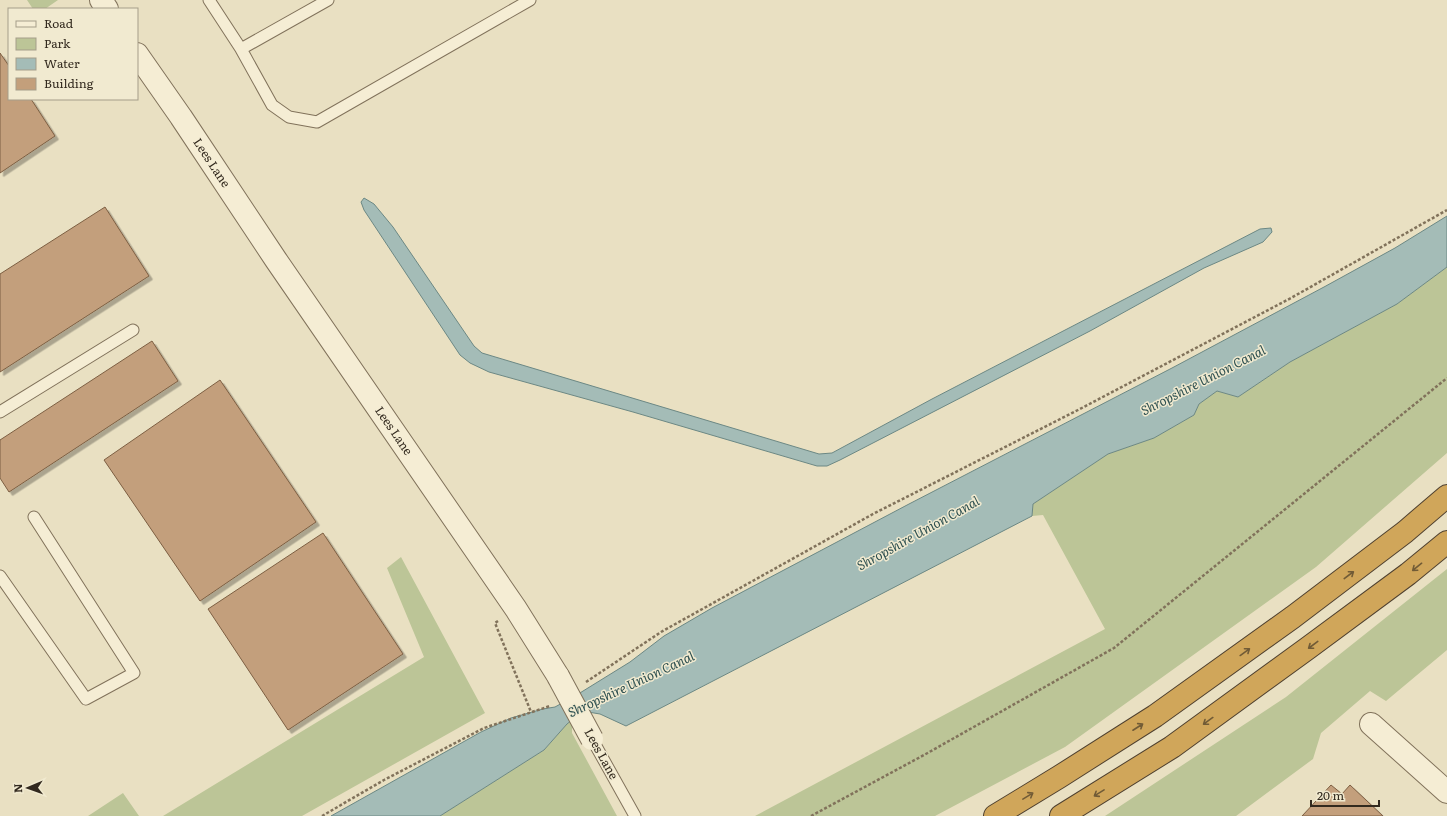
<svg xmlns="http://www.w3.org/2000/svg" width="1447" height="816" font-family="Literata,serif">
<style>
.green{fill:#bcc597}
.water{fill:#a4bcb7;stroke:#6c8884}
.building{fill:#c39f7b;stroke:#7d5f43;filter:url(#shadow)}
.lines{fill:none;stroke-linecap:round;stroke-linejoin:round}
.lane-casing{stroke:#81725b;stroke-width:13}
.street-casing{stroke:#81725b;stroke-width:24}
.highway-casing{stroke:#4f402f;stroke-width:24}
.path{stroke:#81725b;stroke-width:2.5;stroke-dasharray:3 2;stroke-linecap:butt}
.lane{stroke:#f5edd4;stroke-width:11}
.street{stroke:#f5edd4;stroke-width:22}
.highway{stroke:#d0a65a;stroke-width:22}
.street-bridge-casing{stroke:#81725b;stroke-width:24;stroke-linecap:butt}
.street-bridge{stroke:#f5edd4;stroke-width:22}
.oneway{stroke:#715b36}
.labels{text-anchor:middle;stroke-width:3;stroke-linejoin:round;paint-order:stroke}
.street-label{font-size:12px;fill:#32291e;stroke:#f1ead0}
.water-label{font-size:13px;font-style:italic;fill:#2e5050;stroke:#f1ead0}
</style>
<defs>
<filter id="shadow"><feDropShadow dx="3.5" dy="3.5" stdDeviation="0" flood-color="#0004"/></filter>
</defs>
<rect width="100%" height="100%" fill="#e9e0c2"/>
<!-- green -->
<path class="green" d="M 27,0 L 58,0 L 45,9 L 33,9 Z
M 1447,267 L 1447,453 L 1316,567 L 1065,747 L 935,816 L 755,816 L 1105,629 L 1043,515 L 1032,516 L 1033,504 L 1108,454 L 1154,438 L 1194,415 L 1199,404 L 1217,391 L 1238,397 L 1290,362 L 1397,304 Z
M 401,557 L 485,713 L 302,816 L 163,816 L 424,657 L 387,568 Z
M 1447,569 L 1447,650 L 1386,701 L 1370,691 L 1321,733 L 1313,759 L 1236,816 L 1105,816 L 1286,697 Z
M 572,720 L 572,733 L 617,816 L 440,816 L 544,750 L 567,724 Z
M 123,793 L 139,816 L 88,816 Z"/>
<!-- water -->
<path class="water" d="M 364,198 L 374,204 L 393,227 L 474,346 L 482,353 L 819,454 L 832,453 L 932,399 L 1260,229 L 1271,228 L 1272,232 L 1263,242 L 1204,268 L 1090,331 L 840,460 L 827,466 L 817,466 L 633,412 L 489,372 L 470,363 L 460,355 L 364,210 L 361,202 Z
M 1447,216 L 1447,267 L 1397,304 L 1290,362 L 1238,397 L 1217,391 L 1199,404 L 1194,415 L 1154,438 L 1108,454 L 1033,504 L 1032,516 L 626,726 L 600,714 L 588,712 L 572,720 L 567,724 L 544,750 L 440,816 L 331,816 L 481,732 L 511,718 L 543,709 L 555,707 L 575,696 L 630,662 L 664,636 L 712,608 L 909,504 L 1172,368 L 1324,287 L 1395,248 Z"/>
<!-- building -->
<path class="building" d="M 0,53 L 9,66 L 9,99 L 31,99 L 55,136 L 0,173 Z
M 105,207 L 149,276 L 0,372 L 0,274 Z
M 152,341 L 178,381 L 9,492 L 0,478 L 0,440 Z
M 220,380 L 316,522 L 200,601 L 104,460 Z
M 323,533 L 403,654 L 288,730 L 208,609 Z
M 1331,785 L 1342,794 L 1350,785 L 1383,816 L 1302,816 Z"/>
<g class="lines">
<defs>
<path id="lane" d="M 209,0 L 241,49 L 328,0
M 241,49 L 272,105 L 289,117 L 317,122 L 530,0
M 0,412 L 133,330
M 0,576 L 86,699 L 134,673 L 34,517
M 592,739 L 635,816"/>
<g id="street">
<path d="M 101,0 L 107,9"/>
<path id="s1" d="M 137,54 L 181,117 L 276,260 L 516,609 L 558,676"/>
<path d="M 1371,724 L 1447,792"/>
</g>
<path id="highway" d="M 995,816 L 1059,777 L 1155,716 L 1293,617 L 1405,532 L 1447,496
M 1061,816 L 1172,747 L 1308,648 L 1408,574 L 1447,542"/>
</defs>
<!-- lane casing -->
<use href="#lane" class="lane-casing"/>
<!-- street casing -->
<use href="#street" class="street-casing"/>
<!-- highway casing -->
<use href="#highway" class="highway-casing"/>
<!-- path -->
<path class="path" d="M 498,621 L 495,623 L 531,712
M 586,682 L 661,632 L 873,514 L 1078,410 L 1291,298 L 1447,210
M 322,816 L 384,780 L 484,728 L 550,706
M 811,816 L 924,755 L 1114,648 L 1447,378"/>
<!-- lane -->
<use href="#lane" class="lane"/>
<!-- street -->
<use href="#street" class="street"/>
<!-- highway -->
<use href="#highway" class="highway"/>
<defs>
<path id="street-bridge" d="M 558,676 L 592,739"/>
</defs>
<!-- street-bridge casing -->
<use href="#street-bridge" class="street-bridge-casing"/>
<!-- street-bridge -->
<use href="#street-bridge" class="street-bridge"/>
</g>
<!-- one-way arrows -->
<defs><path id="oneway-shaft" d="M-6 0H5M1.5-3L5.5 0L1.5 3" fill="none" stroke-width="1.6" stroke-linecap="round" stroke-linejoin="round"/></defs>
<g class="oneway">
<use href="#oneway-shaft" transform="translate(1417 567) rotate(141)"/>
<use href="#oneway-shaft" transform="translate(1349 575) rotate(-37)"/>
<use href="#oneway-shaft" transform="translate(1313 645) rotate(143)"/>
<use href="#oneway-shaft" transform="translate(1245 652) rotate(-36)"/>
<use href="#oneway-shaft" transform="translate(1208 721) rotate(144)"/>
<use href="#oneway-shaft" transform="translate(1138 727) rotate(-33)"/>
<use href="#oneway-shaft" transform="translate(1099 793) rotate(148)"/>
<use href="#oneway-shaft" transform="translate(1028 796) rotate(-31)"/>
</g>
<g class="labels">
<!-- street labels -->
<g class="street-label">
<text dy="4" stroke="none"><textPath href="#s1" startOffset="132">Lees Lane</textPath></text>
<text dy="4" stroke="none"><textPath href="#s1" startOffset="456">Lees Lane</textPath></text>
<text transform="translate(601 754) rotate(61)" y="4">Lees Lane</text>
</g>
<!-- water labels -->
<g class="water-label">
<text transform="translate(1203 380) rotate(-27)" y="5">Shropshire Union Canal</text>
<text transform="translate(918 533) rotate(-29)" y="5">Shropshire Union Canal</text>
<text transform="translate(631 684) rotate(-25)" y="5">Shropshire Union Canal</text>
</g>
</g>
<!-- legend -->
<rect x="8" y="8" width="130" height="92" fill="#f1ead0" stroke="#a59d89"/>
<rect x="16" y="21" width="20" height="6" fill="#f5edd4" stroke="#a59d89"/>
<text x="44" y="28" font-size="12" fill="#32291e">Road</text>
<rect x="16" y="38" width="20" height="12" fill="#bcc597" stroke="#a59d89"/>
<text x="44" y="48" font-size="12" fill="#32291e">Park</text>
<rect x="16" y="58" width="20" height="12" fill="#a4bcb7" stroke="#a59d89"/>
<text x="44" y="68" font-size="12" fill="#32291e">Water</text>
<rect x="16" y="78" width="20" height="12" fill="#c39f7b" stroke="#a59d89"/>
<text x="44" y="88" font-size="12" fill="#32291e">Building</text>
<!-- north arrow -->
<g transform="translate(28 788) rotate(268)" stroke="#f1ead0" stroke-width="3" paint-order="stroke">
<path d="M0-3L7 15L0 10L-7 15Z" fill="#32291e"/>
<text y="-6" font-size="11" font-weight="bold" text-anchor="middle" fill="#32291e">N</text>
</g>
<!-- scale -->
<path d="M1311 800v6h68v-6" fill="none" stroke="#32291e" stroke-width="2"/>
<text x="1317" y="800" font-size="12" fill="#32291e" stroke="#f1ead0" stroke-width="3" paint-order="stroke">20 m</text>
</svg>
